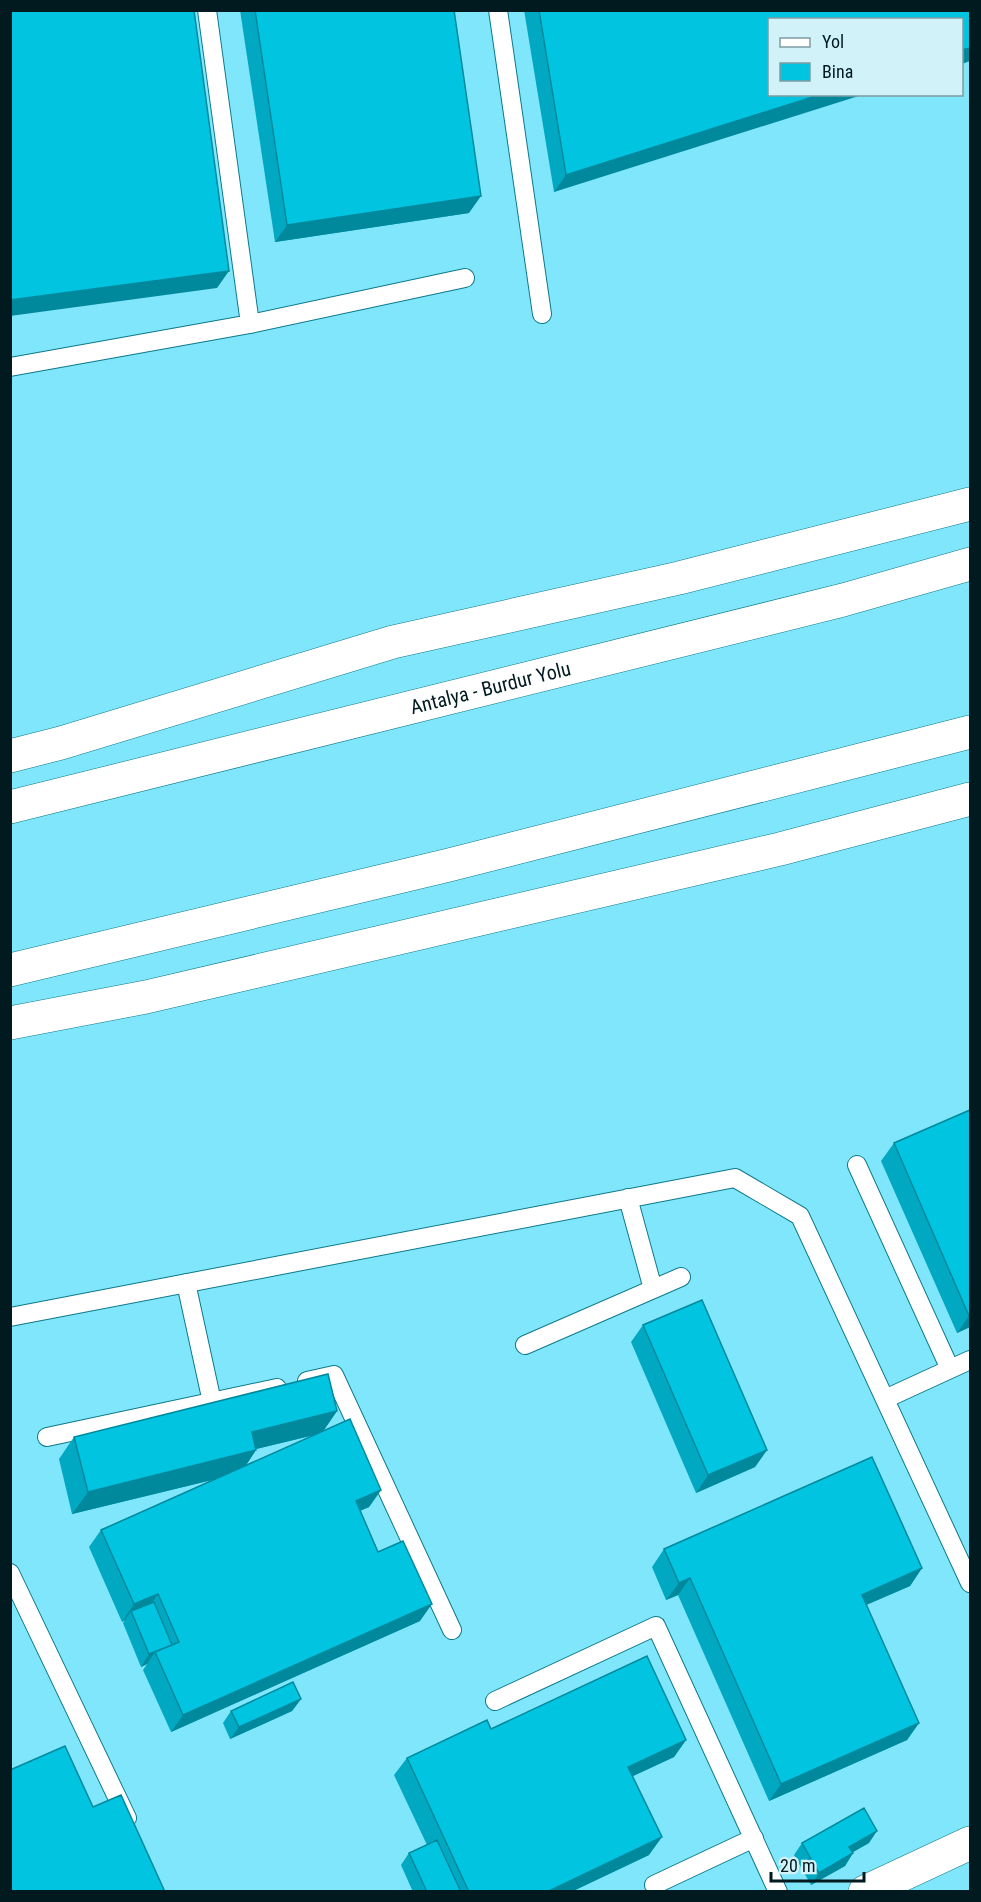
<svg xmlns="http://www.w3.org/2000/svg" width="981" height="1902" font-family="'Roboto Condensed',sans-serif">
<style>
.built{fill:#80e6fb;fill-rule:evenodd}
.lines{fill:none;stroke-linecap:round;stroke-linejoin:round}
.lane-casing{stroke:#0e798b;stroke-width:20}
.secondary-casing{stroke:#0e798b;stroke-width:34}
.highway-casing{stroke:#0e798b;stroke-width:34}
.lane{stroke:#fff;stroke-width:18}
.secondary{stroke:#fff;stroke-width:33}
.highway{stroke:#fff;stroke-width:33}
.wall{fill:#00a9c1;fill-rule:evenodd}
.shaded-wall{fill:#00899d}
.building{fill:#00c4e0;stroke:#00899d;stroke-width:1.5}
.labels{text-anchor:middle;stroke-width:4.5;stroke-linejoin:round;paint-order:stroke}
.street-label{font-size:20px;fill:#001a20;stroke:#d1f2f9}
</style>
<rect width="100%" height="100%" fill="#a6ebfa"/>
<!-- built -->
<path class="built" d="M 11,11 L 970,11 L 970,1891 L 11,1891 ZM 770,20 L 962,20 L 962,94 L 770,94 Z"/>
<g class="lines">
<defs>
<path id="lane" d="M 207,10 L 250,324
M 498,10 L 542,314
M 10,367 L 250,324 L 465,278
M 857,1165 L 950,1369
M 628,1198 L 653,1289
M 186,1283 L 212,1402
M 10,1317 L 735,1178 L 800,1216 L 970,1583
M 525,1345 L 681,1277
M 307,1381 L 334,1375 L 452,1630
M 885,1399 L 970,1360
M 47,1437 L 277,1388
M 10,1573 L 127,1818
M 495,1701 L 656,1626 L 778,1892
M 654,1885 L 754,1838"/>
<path id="secondary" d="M 865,1892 L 970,1843"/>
<g id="highway">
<path d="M 10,756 L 61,743 L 393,642 L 679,578 L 970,504"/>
<path id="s1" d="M 10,807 L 843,600 L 970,564"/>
<path d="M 10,970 L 449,865 L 970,732"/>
<path d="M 10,1023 L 146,997 L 780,849 L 970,799"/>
</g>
</defs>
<!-- lane casing -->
<use href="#lane" class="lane-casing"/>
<!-- secondary casing -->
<use href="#secondary" class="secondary-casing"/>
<!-- highway casing -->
<use href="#highway" class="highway-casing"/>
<!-- lane -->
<use href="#lane" class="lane"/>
<!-- secondary -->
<use href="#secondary" class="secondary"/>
<!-- highway -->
<use href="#highway" class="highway"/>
</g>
<!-- wall -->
<path class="wall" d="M 240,10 L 454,10 L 469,213 L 275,242 Z
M 524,10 L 970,10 L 554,192 Z
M 970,1110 L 970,1327 L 957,1333 L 881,1161 L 894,1143 Z
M 643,1325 L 767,1450 L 755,1467 L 696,1493 L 631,1342 Z
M 337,1411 L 323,1431 L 381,1490 L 369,1507 L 360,1511 L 378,1552 L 420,1621 L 171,1732 L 143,1670 L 147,1664 L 141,1667 L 123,1623 L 125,1620 L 122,1622 L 89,1547 L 101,1530 L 216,1479 L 72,1514 L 59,1459 L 74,1437 ZM 315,1435 L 246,1465 L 256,1450 L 256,1449 Z
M 664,1549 L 922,1568 L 910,1586 L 866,1605 L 919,1723 L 907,1740 L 769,1801 L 678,1595 L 666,1600 L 652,1567 Z
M 301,1699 L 292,1711 L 230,1739 L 223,1723 L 231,1711 Z
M 491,1729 L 686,1740 L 674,1757 L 633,1776 L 649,1855 L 571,1892 L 413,1892 L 401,1865 L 409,1853 L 427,1845 L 394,1775 L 407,1758 Z
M 802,1843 L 869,1843 L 852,1852 L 853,1853 L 845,1866 L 811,1885 L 794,1855 Z"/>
<!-- shaded-wall -->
<path class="shaded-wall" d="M 970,48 L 970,61 L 962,64 L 962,50 Z
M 822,94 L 865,94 L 554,192 L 566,175 Z
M 481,196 L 469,213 L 275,242 L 287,225 Z
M 229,271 L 217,288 L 10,316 L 10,300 Z
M 970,1315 L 970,1327 L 957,1333 L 969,1316 Z
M 337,1411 L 322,1433 L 236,1454 L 252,1432 Z
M 256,1450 L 241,1473 L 72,1514 L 88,1492 Z
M 767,1450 L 755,1467 L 696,1493 L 708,1475 Z
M 381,1490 L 369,1507 L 343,1518 L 356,1501 Z
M 922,1568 L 910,1586 L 850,1612 L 862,1595 Z
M 690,1578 L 678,1595 L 666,1600 L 679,1583 Z
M 158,1594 L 146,1611 L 131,1611 L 125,1620 L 122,1622 L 134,1604 Z
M 432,1604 L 420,1621 L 171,1732 L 183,1715 Z
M 155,1652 L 147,1664 L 141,1667 L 149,1654 Z
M 301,1699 L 292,1711 L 230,1739 L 239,1727 Z
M 919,1723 L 907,1740 L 769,1801 L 781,1784 Z
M 686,1740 L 674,1757 L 616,1784 L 628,1767 Z
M 877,1831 L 869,1843 L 841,1859 L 849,1847 Z
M 662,1837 L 649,1855 L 571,1892 L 547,1892 Z
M 853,1853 L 845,1866 L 811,1885 L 819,1873 Z"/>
<!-- building -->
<path class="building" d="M 10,10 L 194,10 L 229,271 L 10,300 Z
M 255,10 L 454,10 L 481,196 L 287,225 Z
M 539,10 L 970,10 L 970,48 L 962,50 L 962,20 L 770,20 L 770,94 L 822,94 L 566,175 Z
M 970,1110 L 970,1315 L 969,1316 L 894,1143 Z
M 702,1300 L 767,1450 L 708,1475 L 643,1325 Z
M 328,1374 L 337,1411 L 252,1432 L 256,1450 L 88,1492 L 74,1437 Z
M 350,1419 L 381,1490 L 356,1501 L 378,1552 L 403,1541 L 432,1604 L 183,1715 L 155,1652 L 179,1642 L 158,1594 L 134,1604 L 101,1530 Z
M 872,1457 L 922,1568 L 862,1595 L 919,1723 L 781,1784 L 690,1578 L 679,1583 L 664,1549 Z
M 154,1602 L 172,1645 L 149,1654 L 131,1611 Z
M 647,1656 L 686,1740 L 628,1767 L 662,1837 L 547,1892 L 469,1892 L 407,1758 L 487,1720 L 491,1729 Z
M 293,1682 L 301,1699 L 239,1727 L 231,1711 Z
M 65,1746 L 93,1807 L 121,1795 L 165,1892 L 10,1892 L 10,1770 Z
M 864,1808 L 877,1831 L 849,1847 L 853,1853 L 819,1873 L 802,1843 Z
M 437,1840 L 461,1892 L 427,1892 L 409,1853 Z"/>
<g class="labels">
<!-- street labels -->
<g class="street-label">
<text dy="7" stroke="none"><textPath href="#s1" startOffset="495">Antalya - Burdur Yolu</textPath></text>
</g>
</g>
<!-- border -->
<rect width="981" height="1902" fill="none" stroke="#001a20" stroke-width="24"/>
<!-- legend -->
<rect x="768" y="18" width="195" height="78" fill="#d1f2f9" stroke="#7d9ca2" stroke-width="1.5"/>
<rect x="780" y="38" width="30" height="9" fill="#ffffff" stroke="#7d9ca2" stroke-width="1.5"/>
<text x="822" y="48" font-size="18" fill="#001a20">Yol</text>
<rect x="780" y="63" width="30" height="18" fill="#00c4e0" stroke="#7d9ca2" stroke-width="1.5"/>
<text x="822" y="78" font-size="18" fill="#001a20">Bina</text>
<!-- scale -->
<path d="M771 1872v9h93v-9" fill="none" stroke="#001a20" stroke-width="3"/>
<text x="780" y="1872" font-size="18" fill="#001a20" stroke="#d1f2f9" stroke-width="4.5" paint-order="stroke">20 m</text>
</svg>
